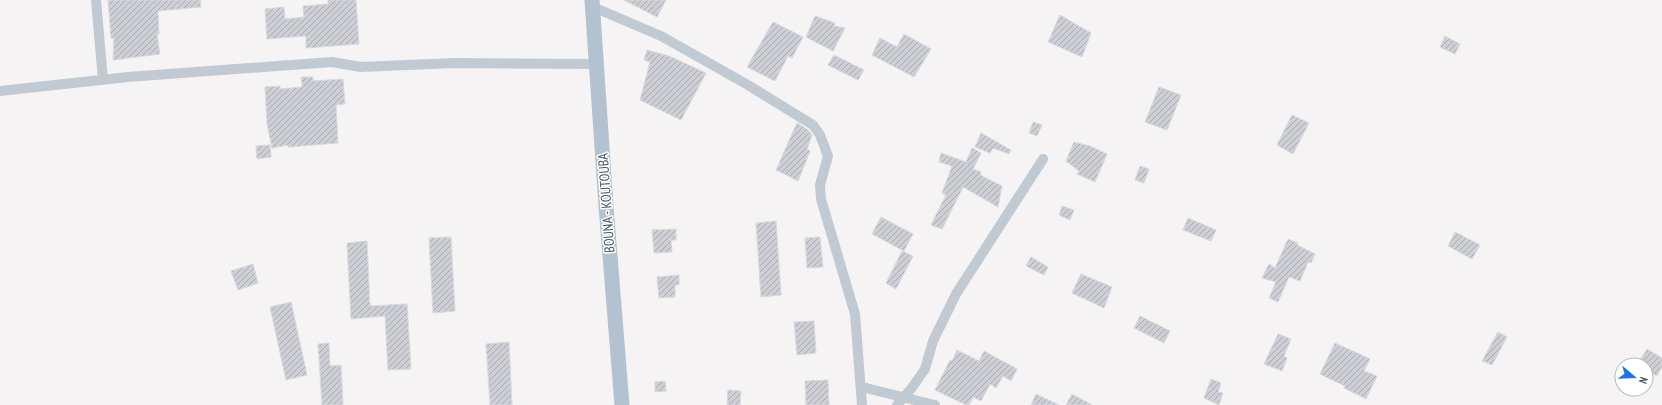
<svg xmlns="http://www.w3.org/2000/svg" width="1662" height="405" font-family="'PT Sans Narrow',sans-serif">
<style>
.building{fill:url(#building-hatch);stroke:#d7d9de}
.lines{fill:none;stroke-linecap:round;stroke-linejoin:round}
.minor{stroke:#c1cad2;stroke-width:10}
.primary{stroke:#b3c2d1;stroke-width:15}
.labels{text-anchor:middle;stroke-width:3;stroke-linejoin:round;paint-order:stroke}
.street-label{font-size:14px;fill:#4a5661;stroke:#fff}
</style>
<defs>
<pattern id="building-hatch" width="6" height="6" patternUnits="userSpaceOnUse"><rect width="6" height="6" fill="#cdcfd5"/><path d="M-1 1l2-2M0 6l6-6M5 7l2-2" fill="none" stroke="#a8abb0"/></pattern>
</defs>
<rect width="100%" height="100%" fill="#f5f3f3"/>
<!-- building -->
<path class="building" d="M 108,0 L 200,0 L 201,7 L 158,11 L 159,34 L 157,34 L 160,54 L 113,60 L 114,38 L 111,38 Z
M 328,0 L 356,0 L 359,44 L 306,48 L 306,36 L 267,39 L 265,9 L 284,7 L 285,19 L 304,17 L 303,6 L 328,4 Z
M 624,0 L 666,0 L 657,17 Z
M 1060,15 L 1091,33 L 1082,57 L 1048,42 Z
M 815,16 L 835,23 L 834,26 L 845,28 L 833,51 L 806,37 Z
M 773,22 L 803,37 L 792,58 L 788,56 L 775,81 L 747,67 Z
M 904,34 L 931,49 L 914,77 L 872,55 L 880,38 L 897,47 Z
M 1445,36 L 1460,44 L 1455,54 L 1440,47 Z
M 647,50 L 669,56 L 706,73 L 681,120 L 640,100 L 650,62 L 644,60 Z
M 834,55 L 864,70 L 858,80 L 828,65 Z
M 301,77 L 313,77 L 313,81 L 343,79 L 345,104 L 336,105 L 338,143 L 288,147 L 288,145 L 272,148 L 267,123 L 265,87 L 280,86 L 280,89 L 302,87 Z
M 1159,87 L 1181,95 L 1167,130 L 1145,122 Z
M 1292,115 L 1309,123 L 1293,154 L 1277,145 Z
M 1033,122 L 1042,125 L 1037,136 L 1029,133 Z
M 797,123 L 808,130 L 812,135 L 807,149 L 810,151 L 798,181 L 776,170 Z
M 981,133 L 1011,150 L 1009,154 L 993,148 L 990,153 L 975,147 Z
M 1074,142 L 1090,146 L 1107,154 L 1095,182 L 1077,174 L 1079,171 L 1066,161 Z
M 270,145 L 271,157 L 257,159 L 256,146 Z
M 972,148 L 981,153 L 973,169 L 981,172 L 980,175 L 1002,186 L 998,207 L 963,187 L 942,229 L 931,225 L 946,195 L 942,193 L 952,166 L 939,162 L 941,153 L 966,162 Z
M 1140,166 L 1149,169 L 1144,183 L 1135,180 Z
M 1062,206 L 1074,210 L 1070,220 L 1059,215 Z
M 881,217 L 913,234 L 904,251 L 872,234 Z
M 1188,218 L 1216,230 L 1211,241 L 1183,230 Z
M 776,221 L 781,295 L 761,297 L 756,223 Z
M 676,229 L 676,240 L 671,240 L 672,252 L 654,253 L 652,230 Z
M 1455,232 L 1480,245 L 1472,259 L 1448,246 Z
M 451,237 L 455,311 L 433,313 L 429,238 Z
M 820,237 L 823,267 L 807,268 L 805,238 Z
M 1288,239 L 1298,243 L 1297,245 L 1315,254 L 1311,263 L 1308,262 L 1300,281 L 1289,277 L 1278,302 L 1269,298 L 1276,282 L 1262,278 L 1269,264 L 1275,268 Z
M 367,241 L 370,306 L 407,304 L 411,369 L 388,370 L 385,316 L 351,319 L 347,243 Z
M 902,251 L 913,256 L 896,289 L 886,283 Z
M 1031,257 L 1048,267 L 1044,275 L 1026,266 Z
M 253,264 L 258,283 L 238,290 L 231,271 Z
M 1081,274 L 1112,287 L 1104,308 L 1072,293 Z
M 679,275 L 679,285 L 675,285 L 675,297 L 659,298 L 657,277 Z
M 291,302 L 307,375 L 286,380 L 270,307 Z
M 1140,316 L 1170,331 L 1164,343 L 1134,328 Z
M 814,321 L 816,353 L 797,355 L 794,322 Z
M 1498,332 L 1507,337 L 1492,365 L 1482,361 Z
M 1278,334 L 1291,339 L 1284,356 L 1287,358 L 1282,371 L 1264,364 Z
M 509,342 L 512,405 L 490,405 L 486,344 Z
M 329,343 L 330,366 L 341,365 L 343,405 L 322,405 L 318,344 Z
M 1335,343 L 1370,359 L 1364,371 L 1377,376 L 1366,399 L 1344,388 L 1345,386 L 1320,374 Z
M 1647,349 L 1662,358 L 1662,367 L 1657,376 L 1646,370 L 1646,365 L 1637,365 Z
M 957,350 L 979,361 L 984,351 L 1017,369 L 1011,381 L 1003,376 L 996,388 L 990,384 L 981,401 L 973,397 L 969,405 L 966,405 L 935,390 L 950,360 L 952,361 Z
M 1211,379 L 1221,383 L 1218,392 L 1223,393 L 1219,405 L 1204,398 Z
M 828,380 L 829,405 L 806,405 L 805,381 Z
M 665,381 L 666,391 L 655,392 L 655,382 Z
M 728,390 L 741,391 L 740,405 L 727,405 Z
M 1036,394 L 1059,405 L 1031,405 Z
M 1072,394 L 1092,405 L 1066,405 Z"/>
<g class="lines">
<!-- minor -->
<path class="minor" d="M 96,0 L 103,80
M 593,7 L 661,36 L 748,85 L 813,125 L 820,135 L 828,156 L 820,185 L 821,199 L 855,314 L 862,405
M 0,91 L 128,77 L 332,62 L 361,67 L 454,63 L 597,64
M 862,387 L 935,405
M 897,405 L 911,389 L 925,369 L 933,341 L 956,294 L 1043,159"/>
<!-- primary -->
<path class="primary" d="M 592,0 L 606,206 L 622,405"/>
</g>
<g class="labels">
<!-- street labels -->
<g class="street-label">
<text transform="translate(606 203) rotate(-94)" y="5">BOUNA - KOUTOUBA</text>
</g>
</g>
<!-- north arrow -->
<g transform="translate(1634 377) rotate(109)"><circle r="19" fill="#ffffff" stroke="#b7bbc0"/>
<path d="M0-3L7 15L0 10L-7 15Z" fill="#1a73e8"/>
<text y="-6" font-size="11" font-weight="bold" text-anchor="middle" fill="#4a5661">N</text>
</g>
</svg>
